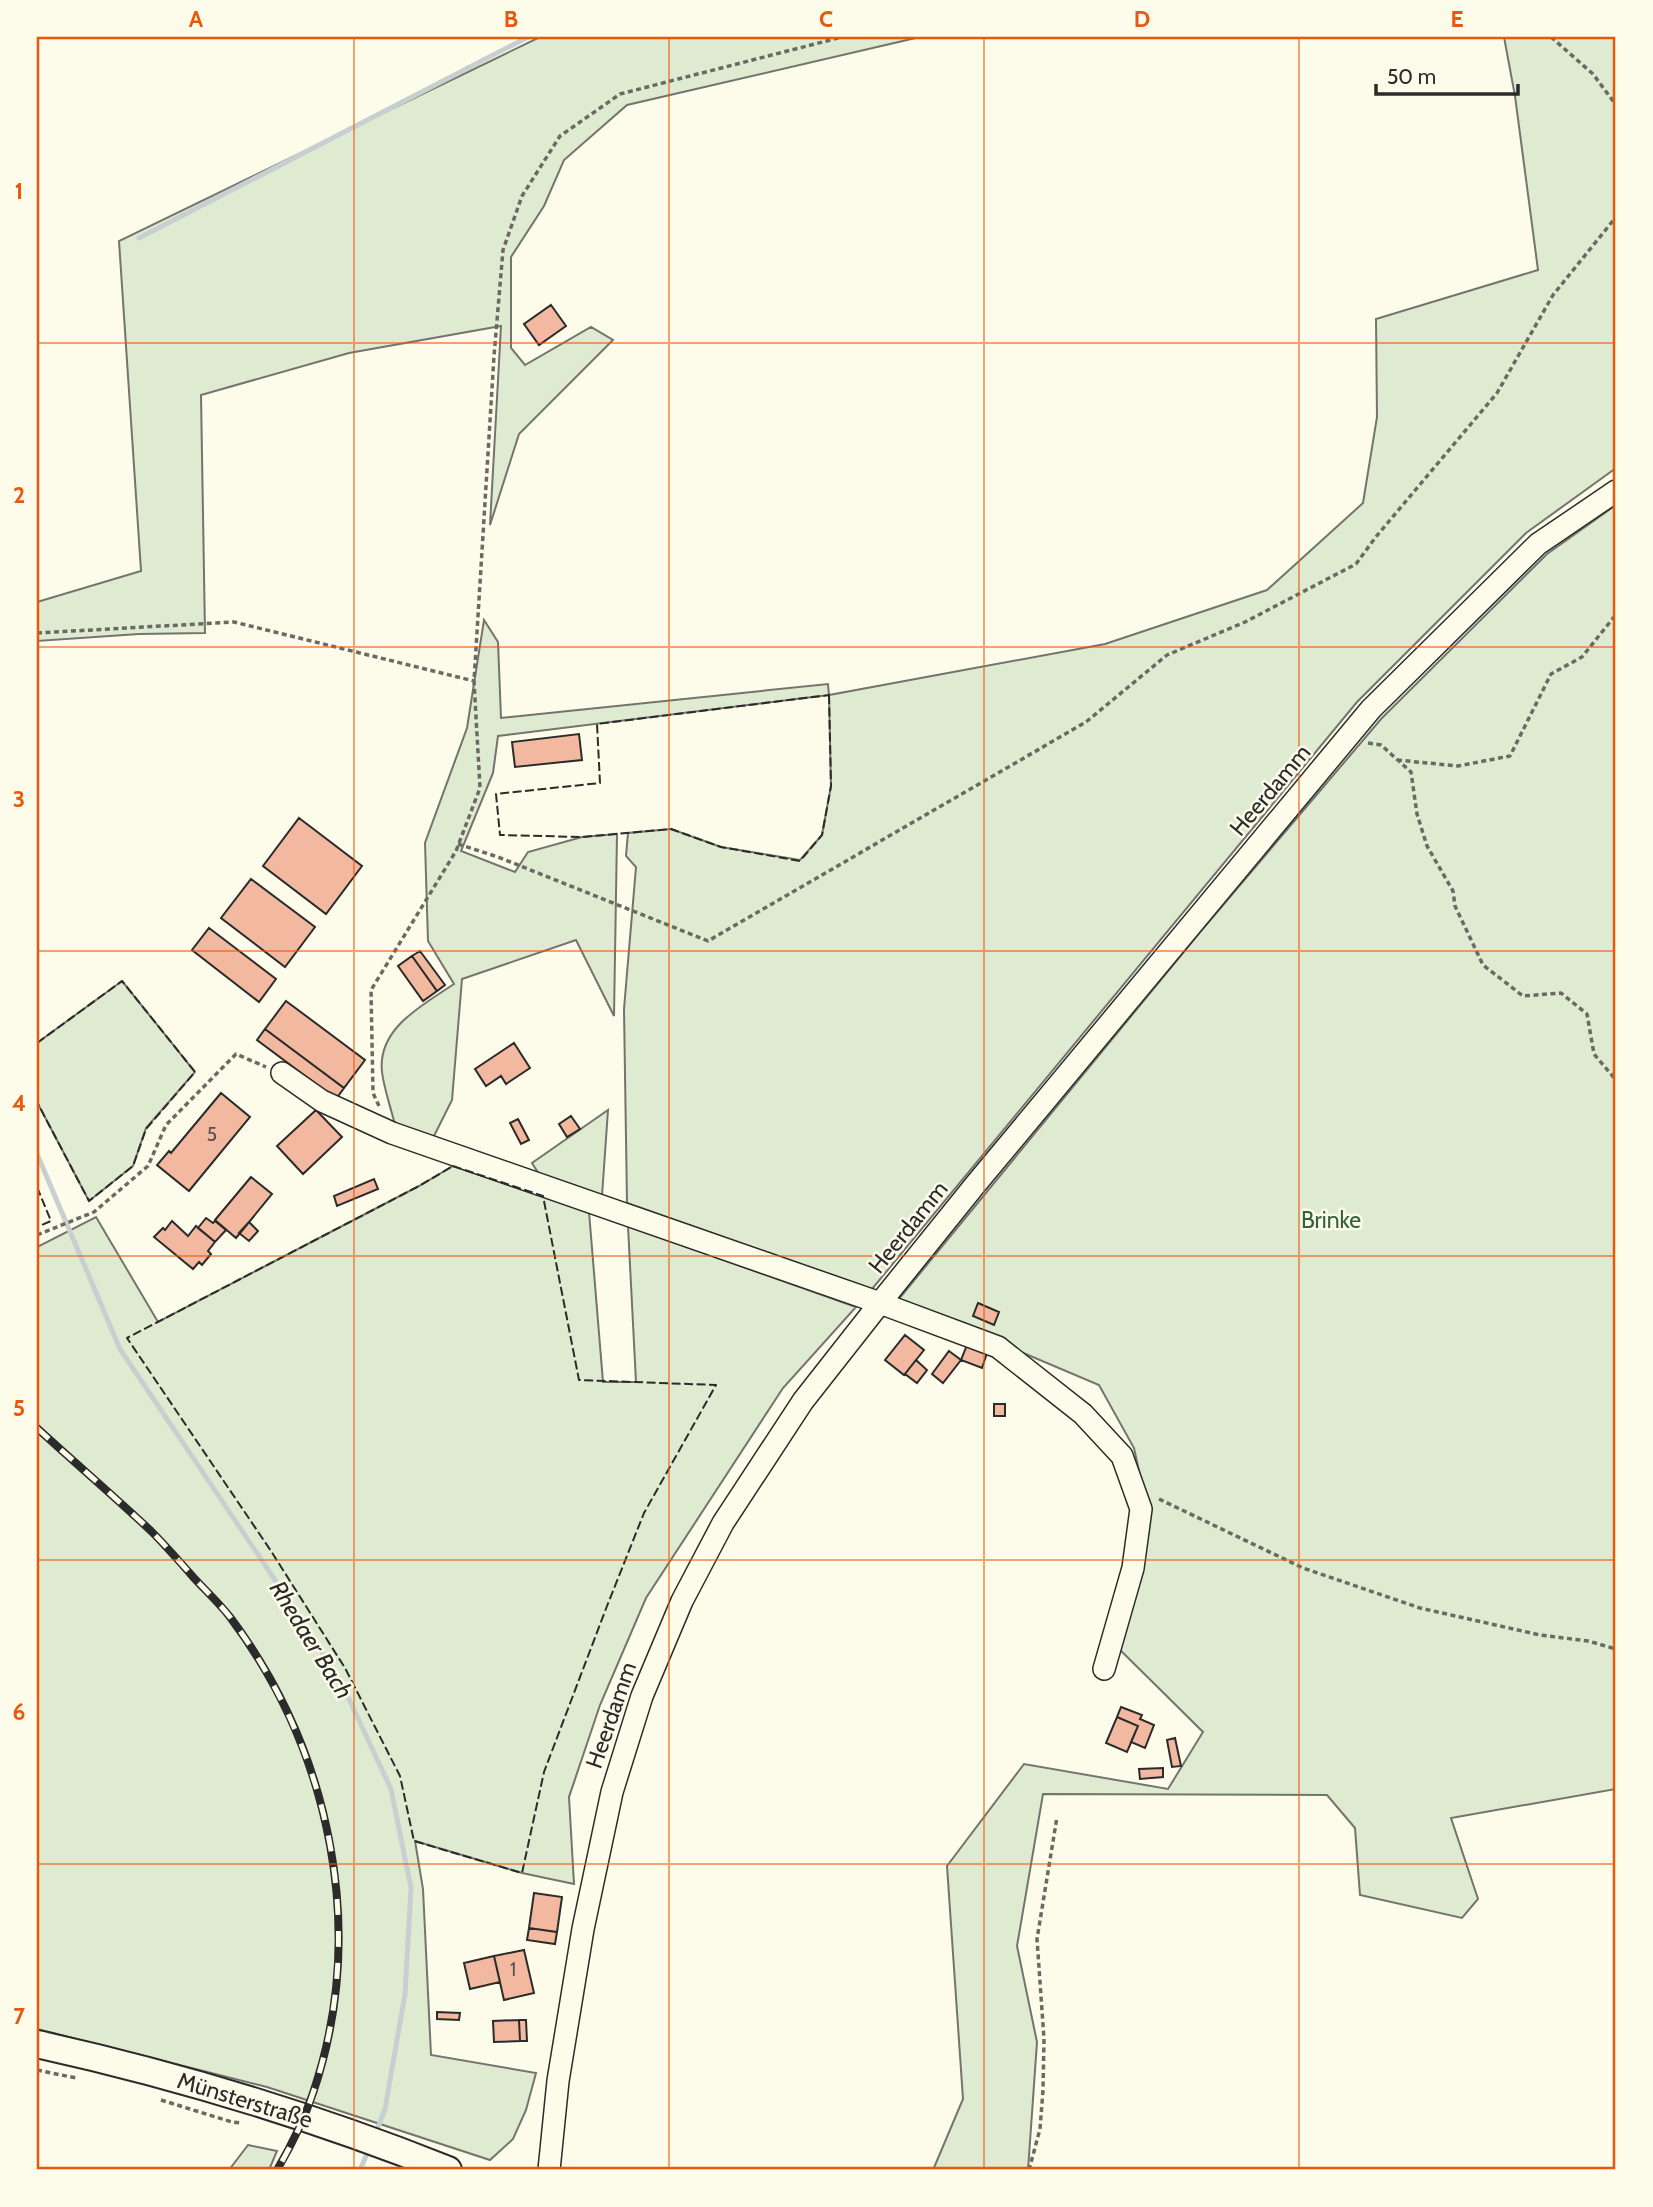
<svg xmlns="http://www.w3.org/2000/svg" width="1653" height="2207" font-family="Cabin,sans-serif">
<style>
.green{fill:#deebd1;stroke:#74746e;stroke-width:2}
.lines{fill:none;stroke-linecap:round;stroke-linejoin:round}
.stream{stroke:#c7d0d0;stroke-width:5}
.building{fill:#f2b8a0;stroke:#2b2b2b;stroke-width:2}
.minor-casing{stroke:#2b2b2b;stroke-width:24}
.major-casing{stroke:#2b2b2b;stroke-width:30}
.path{stroke:#6a6964;stroke-width:3.5;stroke-dasharray:5 3.5;stroke-linecap:butt}
.minor{stroke:#fdfbea;stroke-width:21}
.major{stroke:#fdfbea;stroke-width:26}
.rail-casing{stroke:#2b2b2b;stroke-width:8}
.rail{stroke:#fdfbea;stroke-width:5;stroke-dasharray:16;stroke-linecap:butt}
.fence{stroke:#2b2b2b;stroke-width:2;stroke-dasharray:9 3.5;stroke-linecap:butt}
.grid{fill:none;stroke:#e8590c;stroke-width:2;stroke-opacity:0.55}
.labels{text-anchor:middle;stroke-width:5;stroke-linejoin:round;paint-order:stroke}
.number-label{font-size:19px;fill:#5d4e48}
.street-label{font-size:23px;fill:#2b2b2b;stroke:#fdfbea}
.park-label{font-size:23px;fill:#34623c;stroke:#fdfbea}
.water-label{font-size:24px;font-style:italic;fill:#2b2b2b;stroke:#fdfbea}
.neatline{fill:none;stroke:#e8590c;stroke-width:2.5}
.grid-label{font-size:23px;text-anchor:middle;font-weight:bold;fill:#e8590c}
</style>
<rect width="100%" height="100%" fill="#fdfbea"/>
<!-- green -->
<path class="green" d="M 540,37 L 920,37 L 627,105 L 564,160 L 544,206 L 511,257 L 511,348 L 525,365 L 591,327 L 613,340 L 519,434 L 490,525 L 501,326 L 349,353 L 201,395 L 205,633 L 139,634 L 37,641 L 37,602 L 141,571 L 119,241 Z
M 1504,37 L 1616,37 L 1616,468 L 1526,533 L 1357,702 L 872,1289 L 627,1203 L 624,1009 L 636,867 L 626,856 L 628,833 L 671,829 L 721,847 L 800,860 L 822,835 L 831,786 L 829,695 L 498,736 L 493,773 L 461,851 L 515,872 L 528,852 L 582,837 L 617,834 L 614,1016 L 576,940 L 462,979 L 452,1100 L 432,1140 L 395,1125 C 391,1108 384,1089 382,1072 C 377,1028 423,1005 454,984 L 428,941 L 425,843 L 467,728 L 484,620 L 498,642 L 501,718 L 828,684 L 829,695 L 1105,644 L 1267,590 L 1363,503 L 1377,417 L 1376,319 L 1538,270 L 1515,96 Z
M 1616,505 L 1616,1789 L 1451,1818 L 1478,1899 L 1462,1918 L 1360,1895 L 1355,1828 L 1327,1795 L 1043,1794 L 1017,1946 L 1037,2042 L 1028,2170 L 933,2170 L 963,2099 L 947,1866 L 1024,1764 L 1168,1789 L 1203,1732 L 1106,1636 L 1147,1507 L 1134,1448 L 1099,1385 L 898,1300 L 1201,931 L 1381,719 L 1547,554 Z
M 122,981 L 195,1072 L 146,1128 L 133,1166 L 89,1201 L 37,1102 L 37,1043 Z
M 608,1110 L 602,1196 L 544,1182 L 532,1163 Z
M 453,1166 L 589,1212 L 603,1382 L 636,1382 L 628,1226 L 856,1307 L 783,1388 L 646,1598 L 600,1705 L 569,1797 L 574,1884 L 522,1873 L 415,1841 L 423,1889 L 431,2055 L 536,2073 L 526,2110 L 513,2139 L 490,2160 L 267,2087 L 37,2029 L 37,1247 L 96,1217 L 158,1322 L 419,1186 Z
M 248,2145 L 277,2151 L 269,2170 L 229,2170 Z"/>
<g class="lines">
<!-- stream -->
<path class="stream" d="M 139,238 L 528,37
M 37,1154 L 120,1349 L 267,1568 L 341,1682 L 391,1789 L 411,1888 L 405,1994 L 385,2109 L 375,2135
M 360,2170 L 370,2147"/>
</g>
<!-- building -->
<path class="building" d="M 551,305 L 566,326 L 539,345 L 524,324 Z
M 579,734 L 582,760 L 515,767 L 512,742 Z
M 299,818 L 362,866 L 326,914 L 263,866 Z
M 251,879 L 315,927 L 285,967 L 221,918 Z
M 209,928 L 276,979 L 259,1002 L 192,950 Z
M 420,951 L 445,985 L 437,991 L 412,956 Z
M 412,956 L 437,991 L 423,1001 L 398,966 Z
M 286,1001 L 365,1060 L 344,1088 L 265,1029 Z
M 265,1029 L 344,1088 L 336,1099 L 257,1040 Z
M 514,1043 L 530,1068 L 506,1084 L 501,1076 L 486,1086 L 475,1069 Z
M 221,1093 L 250,1117 L 189,1191 L 157,1165 L 169,1151 L 171,1153 Z
M 316,1110 L 342,1137 L 303,1174 L 277,1146 Z
M 571,1116 L 580,1129 L 567,1137 L 559,1124 Z
M 518,1119 L 529,1140 L 521,1144 L 510,1123 Z
M 251,1177 L 272,1194 L 236,1238 L 215,1220 Z
M 374,1179 L 378,1189 L 337,1206 L 334,1196 Z
M 206,1218 L 213,1223 L 215,1221 L 226,1230 L 215,1242 L 198,1228 Z
M 172,1221 L 188,1236 L 196,1226 L 215,1242 L 208,1251 L 211,1254 L 202,1265 L 199,1262 L 193,1269 L 154,1237 L 163,1228 L 165,1230 Z
M 249,1222 L 258,1231 L 249,1241 L 239,1233 Z
M 978,1303 L 999,1312 L 994,1325 L 973,1316 Z
M 905,1335 L 924,1350 L 904,1375 L 885,1360 Z
M 967,1345 L 987,1353 L 982,1368 L 961,1360 Z
M 949,1351 L 961,1360 L 943,1383 L 932,1374 Z
M 916,1360 L 927,1370 L 917,1383 L 905,1374 Z
M 994,1404 L 1005,1404 L 1005,1416 L 994,1416 Z
M 1121,1707 L 1142,1715 L 1140,1719 L 1154,1725 L 1145,1748 L 1131,1742 L 1138,1726 L 1117,1717 Z
M 1117,1717 L 1138,1726 L 1127,1752 L 1106,1743 Z
M 1175,1738 L 1181,1766 L 1172,1767 L 1167,1740 Z
M 1163,1768 L 1163,1777 L 1140,1779 L 1139,1769 Z
M 534,1893 L 562,1897 L 557,1932 L 529,1928 Z
M 529,1928 L 557,1932 L 555,1944 L 527,1940 Z
M 524,1950 L 534,1993 L 504,2000 L 494,1956 Z
M 494,1956 L 500,1982 L 470,1989 L 464,1963 Z
M 437,2012 L 460,2013 L 459,2020 L 437,2019 Z
M 519,2020 L 526,2020 L 527,2041 L 520,2041 Z
M 519,2020 L 520,2041 L 494,2042 L 493,2021 Z"/>
<g class="lines">
<defs>
<path id="minor" d="M 282,1073 L 322,1101 L 392,1133 L 880,1303 L 998,1347 L 1083,1414 L 1122,1456 L 1141,1509 L 1133,1568 L 1104,1669
M 549,2170 L 558,2081 L 583,1929 L 612,1792 L 642,1696 L 682,1601 L 723,1523 L 803,1401 L 880,1303 L 975,1185 L 1371,709 L 1538,544 L 1616,491"/>
<path id="major" d="M 37,2044 C 177,2075 315,2117 448,2170"/>
</defs>
<!-- minor casing -->
<use href="#minor" class="minor-casing"/>
<!-- major casing -->
<use href="#major" class="major-casing"/>
<!-- path -->
<path class="path" d="M 1551,37 L 1593,74 L 1616,105
M 37,633 L 234,622 L 474,681
M 1368,743 L 1381,745 L 1411,772 L 1417,814 L 1427,846 L 1453,891 L 1455,906 L 1483,965 L 1523,996 L 1561,993 L 1587,1014 L 1594,1054 L 1616,1080
M 1397,760 L 1458,766 L 1510,756 L 1551,674 L 1582,657 L 1614,617 L 1616,616
M 458,844 L 498,857 L 708,941 L 1086,722 L 1167,655 L 1245,622 L 1356,564 L 1375,538 L 1497,393 L 1553,295 L 1616,217
M 379,1106 L 373,1093 L 371,990 L 456,851 L 480,788 L 474,681 L 494,356 L 503,250 L 522,196 L 560,136 L 620,94 L 842,37
M 37,1235 L 94,1212 L 148,1166 L 166,1125 L 236,1054 L 266,1067
M 1159,1499 L 1303,1568 L 1420,1608 L 1540,1635 L 1588,1641 L 1616,1649
M 37,2070 L 76,2078
M 161,2100 L 232,2122 L 241,2123
M 1029,2170 L 1040,2129 L 1043,2090 L 1044,2039 L 1037,1939 L 1057,1817"/>
<!-- minor -->
<use href="#minor" class="minor"/>
<!-- major -->
<use href="#major" class="major"/>
<defs>
<path id="rail" d="M 37,1428 C 75,1463 114,1496 151,1531 C 166,1546 180,1562 194,1578 C 206,1591 219,1603 230,1617 C 331,1752 368,1931 313,2093 C 304,2120 291,2146 277,2170"/>
</defs>
<!-- rail casing -->
<use href="#rail" class="rail-casing"/>
<!-- rail -->
<use href="#rail" class="rail"/>
<!-- fence -->
<path class="fence" d="M 829,695 L 831,786 L 822,835 L 800,861 L 721,847 L 671,829 L 582,837 L 500,835 L 496,794 L 600,783 L 597,724 Z
M 37,1043 L 122,981 L 195,1072 L 146,1129 L 133,1166 L 89,1201 L 37,1102
M 453,1166 L 543,1196 L 579,1380 L 716,1385 L 644,1513 L 607,1606 L 544,1772 L 522,1873 L 414,1841 L 400,1776 L 345,1668 L 271,1551 L 127,1338 L 419,1186 Z
M 37,1187 L 51,1221 L 37,1227"/>
</g>
<!-- grid -->
<path class="grid" d="M 354,37 L 354,2170M 669,37 L 669,2170M 984,37 L 984,2170M 1299,37 L 1299,2170M 37,343 L 1616,343M 37,647 L 1616,647M 37,951 L 1616,951M 37,1256 L 1616,1256M 37,1560 L 1616,1560M 37,1864 L 1616,1864"/>
<g class="labels">
<!-- number labels -->
<g class="number-label">
<text x="212" y="1141">5</text>
<text x="513" y="1976">1</text>
</g>
<!-- street labels -->
<g class="street-label">
<text transform="translate(1270 790) rotate(-50)" y="8">Heerdamm</text>
<text transform="translate(908 1227) rotate(-51)" y="8">Heerdamm</text>
<text transform="translate(611 1715) rotate(-71)" y="8">Heerdamm</text>
<text transform="translate(245 2100) rotate(17)" y="8">Münsterstraße</text>
</g>
<!-- park labels -->
<g class="park-label">
<text x="1331" y="1228">Brinke</text>
</g>
<!-- water labels -->
<g class="water-label">
<text transform="translate(311 1640) rotate(58)" y="8">Rhedaer Bach</text>
</g>
</g>
<!-- border -->
<rect width="1653" height="2207" fill="none" stroke="#fdfbea" stroke-width="77"/>
<!-- scale -->
<path d="M1376 84v10h142v-10" fill="none" stroke="#2b2b2b" stroke-width="3.5"/>
<text x="1387" y="84" font-size="21" fill="#2b2b2b" stroke="#fdfbea" stroke-width="5" paint-order="stroke">50 m</text>
<rect x="38" y="38" width="1576" height="2130" class="neatline"/>
<g class="grid-label">
<text x="196" y="27">A</text>
<text x="511" y="27">B</text>
<text x="826" y="27">C</text>
<text x="1142" y="27">D</text>
<text x="1457" y="27">E</text>
<text x="19" y="199">1</text>
<text x="19" y="503">2</text>
<text x="19" y="807">3</text>
<text x="19" y="1111">4</text>
<text x="19" y="1416">5</text>
<text x="19" y="1720">6</text>
<text x="19" y="2024">7</text>
</g>
</svg>
